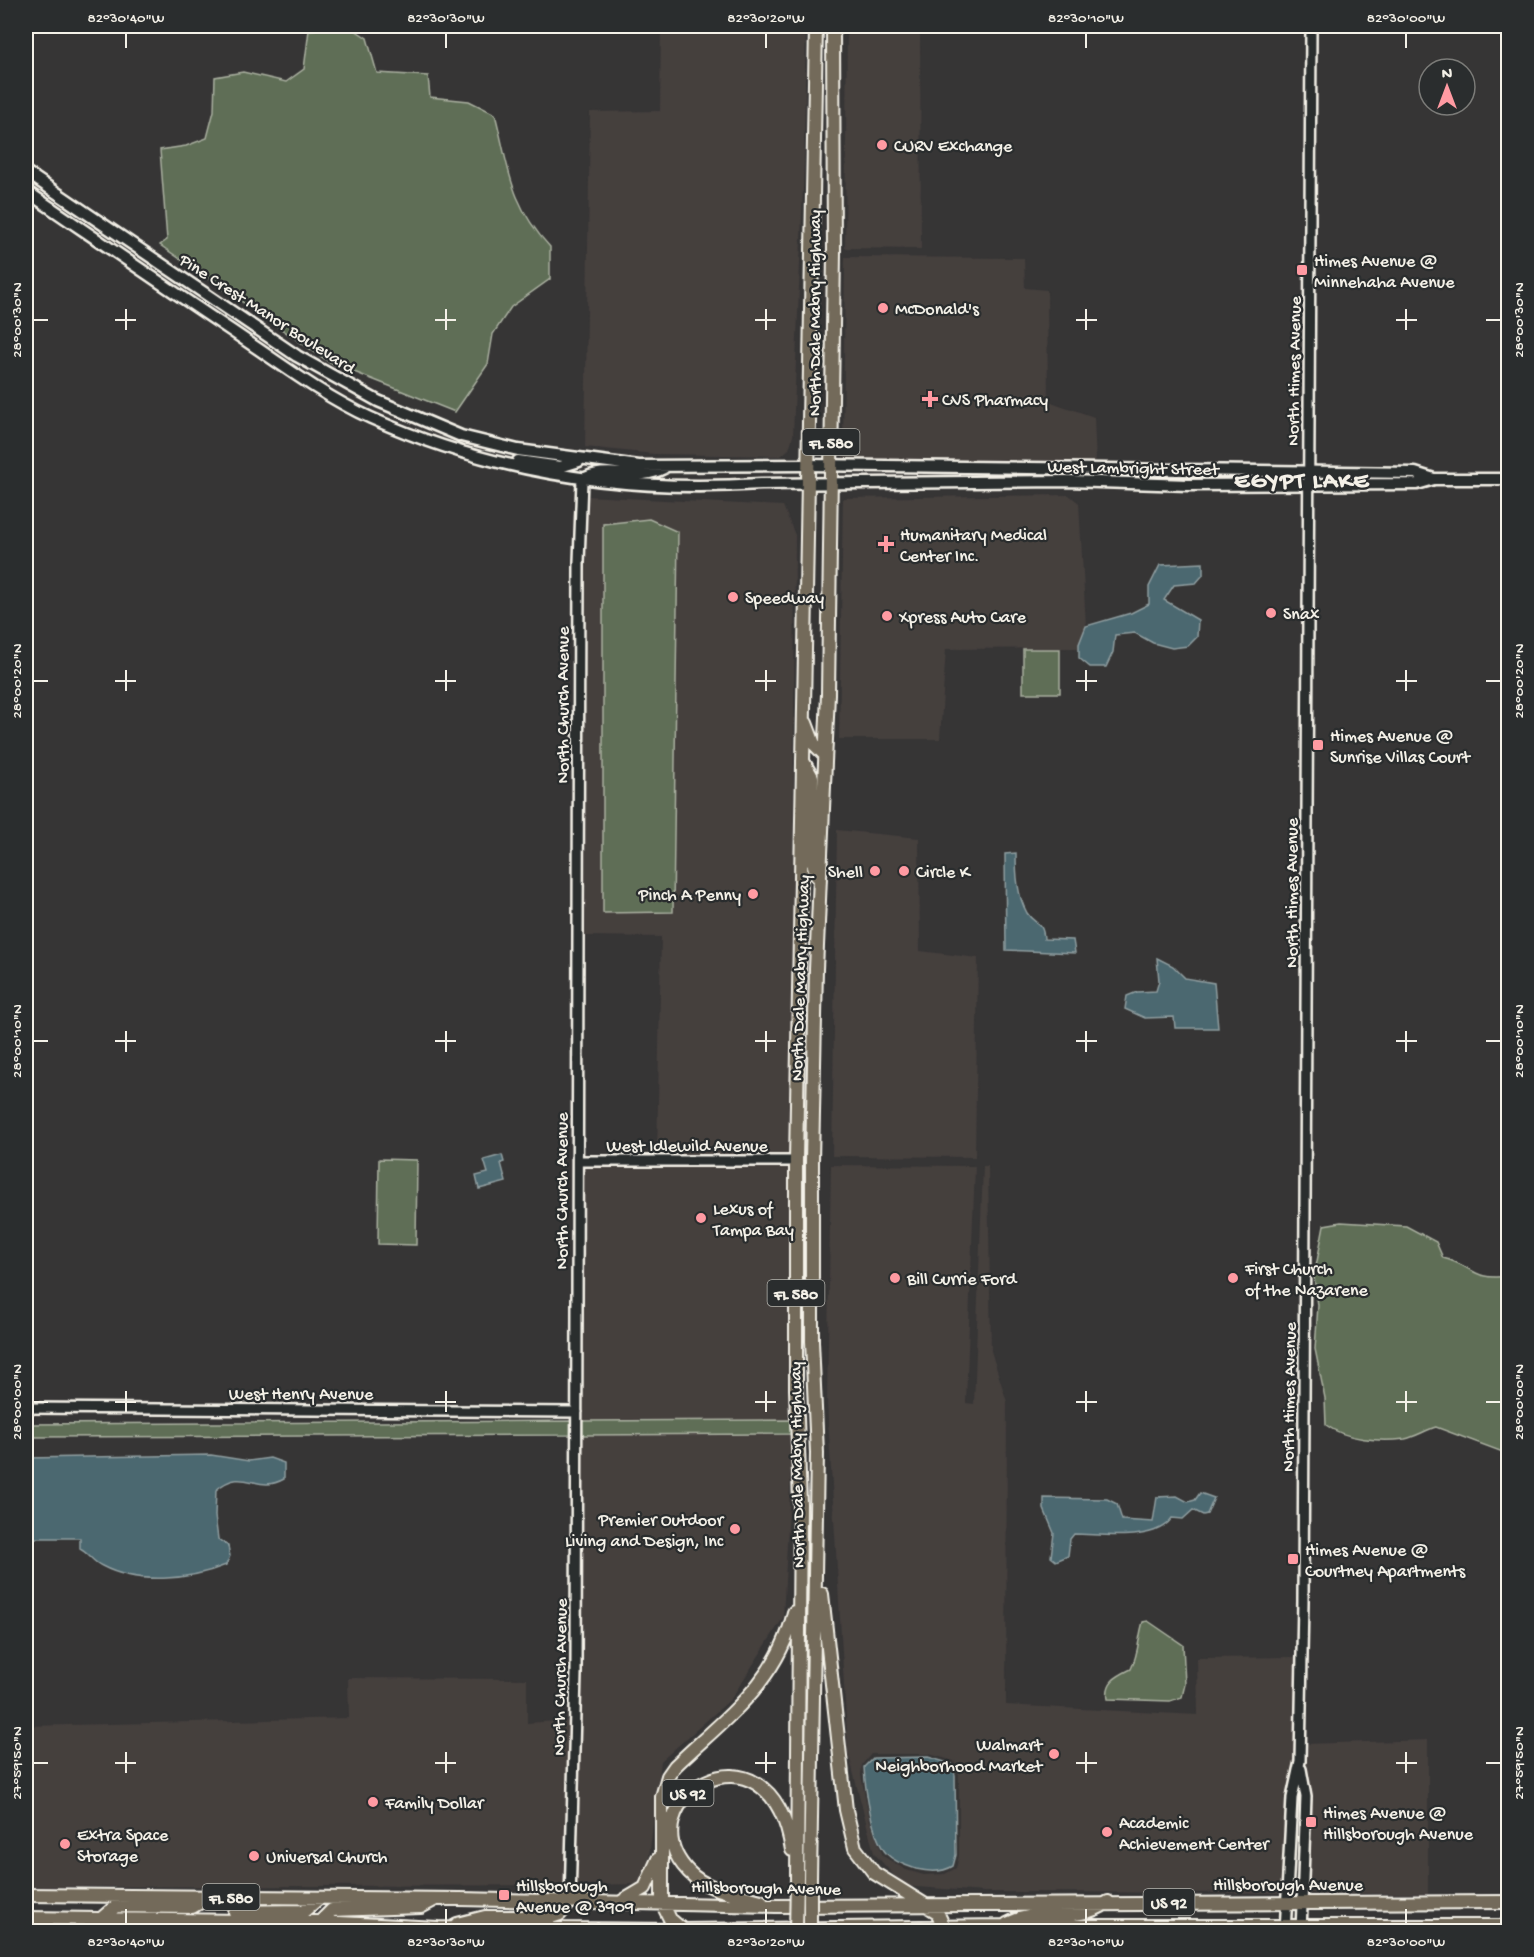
<svg xmlns="http://www.w3.org/2000/svg" width="1534" height="1957" font-family="'Gochi Hand',sans-serif">
<style>
.built{fill:#453f3e;fill-rule:evenodd}
.green{fill:#5f6e57;stroke:#aab0a0;stroke-width:1.5}
.water{fill:#4c6770;stroke:#8f9ea0;stroke-width:1.5}
.lines{fill:none;stroke-linecap:round;stroke-linejoin:round}
.tertiary-casing{stroke:#f4f1e8;stroke-width:14}
.secondary-casing{stroke:#f4f1e8;stroke-width:15}
.primary-casing{stroke:#f4f1e8;stroke-width:16}
.tertiary{stroke:#2a2d2e;stroke-width:9}
.secondary{stroke:#2a2d2e;stroke-width:10}
.primary{stroke:#736b5a;stroke-width:12}
.primary-bridge-casing{stroke:#f4f1e8;stroke-width:16;stroke-linecap:butt}
.primary-bridge{stroke:#736b5a;stroke-width:12}
.ticks{fill:none;stroke:#f4f1e8;stroke-width:2}
.poi-dot{fill:#ff9aa2;stroke:#2a2d2e;stroke-width:2}
.labels{text-anchor:middle;stroke-width:4.5;stroke-linejoin:round;paint-order:stroke}
.shield{fill:#2a2d2e;stroke:#b7b6b0;stroke-width:1.5}
.shield-label{font-size:16px;font-weight:bold;fill:#f4f1e8}
.poi-label{font-size:18px;fill:#f4f1e8;stroke:#2a2d2e;text-anchor:start}
.street-label{font-size:18px;fill:#f4f1e8;stroke:#2a2d2e}
.district-label{font-size:24px;font-weight:bold;letter-spacing:1.5px;fill:#f4f1e8;stroke:#2a2d2e}
.neatline{fill:none;stroke:#f4f1e8;stroke-width:2}
.ticks-label{font-size:15px;text-anchor:middle;fill:#f4f1e8}
</style>
<rect width="100%" height="100%" fill="#363535"/>
<filter id="ink" filterUnits="userSpaceOnUse"><feTurbulence type="fractalNoise" baseFrequency=".0167" numOctaves="2"/><feDisplacementMap in="SourceGraphic" scale="12" xChannelSelector="R" yChannelSelector="G"/><feConvolveMatrix kernelMatrix="1 2 1 2 8 2 1 2 1" color-interpolation-filters="sRGB"/></filter>
<g filter="url(#ink)">
<!-- built -->
<path class="built" d="M 661,26 L 806,26 L 804,165 L 793,436 L 789,449 L 781,456 L 654,454 L 585,447 L 590,112 L 660,111 Z
M 847,26 L 920,26 L 921,249 L 845,248 Z
M 845,257 L 1024,258 L 1025,288 L 1047,290 L 1048,401 L 1094,417 L 1096,464 L 1018,460 L 843,461 Z
M 1069,495 L 1079,503 L 1086,626 L 1079,648 L 946,649 L 940,739 L 839,739 L 843,498 Z
M 586,496 L 783,506 L 795,535 L 792,1157 L 657,1157 L 661,937 L 584,936 Z
M 837,830 L 919,838 L 920,951 L 978,958 L 975,1157 L 832,1156 Z
M 831,1165 L 975,1166 L 966,1403 L 974,1404 L 983,1166 L 988,1166 L 991,1351 L 1007,1402 L 1006,1705 L 1198,1715 L 1197,1658 L 1297,1657 L 1296,1760 L 1288,1798 L 1282,1893 L 984,1892 L 903,1886 L 874,1853 L 848,1752 L 827,1402 ZM 871,1754 L 929,1754 L 954,1761 L 959,1775 L 959,1856 L 956,1868 L 945,1874 L 924,1875 L 906,1870 L 883,1856 L 870,1821 L 861,1775 L 862,1765 Z
M 582,1166 L 792,1166 L 791,1420 L 581,1421 L 581,1317 L 584,1301 Z
M 793,1434 L 783,1618 L 731,1699 L 661,1761 L 648,1865 L 643,1884 L 575,1885 L 580,1679 L 581,1435 Z
M 348,1678 L 527,1679 L 527,1723 L 571,1720 L 567,1885 L 26,1887 L 26,1726 L 349,1718 Z
M 1428,1740 L 1428,1894 L 1307,1893 L 1310,1797 L 1304,1744 Z"/>
<!-- green -->
<path class="green" d="M 349,26 L 367,38 L 377,73 L 428,76 L 430,97 L 469,101 L 495,114 C 509,168 509,203 550,247 L 550,279 L 511,307 L 493,334 L 488,364 L 455,412 L 329,362 L 160,245 L 167,240 L 160,150 L 186,146 L 207,138 L 214,111 L 215,77 L 243,72 L 286,82 L 304,69 L 309,30 Z
M 649,519 L 678,532 L 673,912 L 603,913 L 603,524 Z
M 1023,649 L 1060,649 L 1060,693 L 1023,693 Z
M 379,1159 L 417,1160 L 416,1245 L 378,1244 Z
M 1341,1222 L 1406,1226 L 1436,1242 L 1443,1258 C 1474,1266 1472,1281 1508,1276 L 1508,1454 L 1436,1427 C 1426,1430 1415,1437 1405,1439 C 1380,1442 1346,1440 1326,1425 L 1325,1398 L 1315,1349 L 1318,1305 L 1314,1277 L 1324,1225 Z
M 793,1420 L 793,1434 L 581,1435 L 581,1421 Z
M 573,1421 L 573,1435 L 26,1437 L 26,1424 Z
M 1148,1621 L 1183,1645 L 1185,1684 L 1182,1697 L 1170,1701 L 1108,1699 C 1105,1681 1117,1676 1131,1669 C 1139,1653 1138,1638 1143,1622 Z"/>
<!-- water -->
<path class="water" d="M 1203,563 L 1203,575 L 1196,583 L 1174,585 L 1164,600 L 1198,620 L 1197,637 L 1188,646 L 1172,648 L 1153,643 L 1135,633 L 1115,635 L 1113,652 L 1106,667 L 1090,667 L 1079,658 L 1079,644 L 1086,626 L 1131,613 L 1149,604 L 1149,587 L 1160,565 Z
M 1016,853 C 1016,874 1017,895 1027,913 C 1035,926 1043,920 1044,939 L 1073,940 L 1075,953 L 1006,950 L 1005,854 Z
M 1157,958 L 1173,966 L 1185,978 L 1214,983 L 1218,1028 L 1175,1028 L 1174,1017 L 1145,1018 L 1125,1009 L 1127,996 L 1137,992 L 1156,991 L 1159,981 Z
M 502,1155 L 504,1162 L 501,1163 L 506,1182 L 479,1189 L 476,1176 L 488,1173 L 484,1160 Z
M 211,1455 L 249,1461 L 270,1458 L 284,1463 L 284,1479 C 256,1495 245,1465 216,1490 L 215,1516 L 218,1539 L 228,1546 L 230,1556 L 226,1565 C 189,1580 138,1585 102,1566 C 93,1562 88,1553 80,1549 L 80,1538 L 26,1538 L 26,1458 Z
M 1200,1493 L 1214,1498 L 1207,1514 L 1203,1515 L 1193,1510 L 1183,1519 L 1172,1518 C 1155,1543 1102,1534 1074,1534 L 1070,1539 L 1068,1556 L 1056,1561 L 1051,1557 L 1054,1533 L 1044,1509 L 1044,1498 L 1107,1499 L 1117,1504 L 1122,1520 L 1153,1522 L 1157,1497 L 1177,1496 L 1188,1502 L 1195,1500 Z
M 928,1757 L 952,1764 L 955,1775 L 956,1855 L 953,1866 C 942,1873 929,1872 916,1869 C 907,1866 894,1862 887,1854 C 872,1839 865,1788 864,1767 L 873,1758 Z"/>
<g class="lines">
<defs>
<path id="tertiary" d="M 578,1161 L 796,1161
M 26,1408 L 577,1412
M 1301,1769 L 1306,1797 L 1301,1932
M 570,1902 L 576,1674 L 579,562 L 582,480
M 1285,1932 L 1292,1798 L 1300,1761 L 1303,1601 L 1311,26"/>
<path id="secondary" d="M 26,172 L 297,356 L 378,401 L 461,436 L 518,450 L 639,466 L 807,465 L 1415,473 L 1434,479 L 1508,479
M 26,191 C 95,238 163,285 232,331 C 275,360 324,397 371,418 C 494,473 627,493 761,484 L 1069,481 L 1188,485 L 1417,484 L 1434,479
M 518,461 L 560,467 L 579,461
M 582,480 C 606,464 637,483 664,468"/>
<path id="primary" d="M 806,723 L 814,744 L 825,755
M 803,761 L 812,777 L 811,855 L 817,876
M 822,1594 L 846,1810 L 855,1848 L 874,1873 L 937,1912 L 946,1931
M 797,1878 L 800,1504 L 796,1389 L 796,1161 L 816,26
M 810,1879 L 817,1453 L 812,1341 L 812,1161 L 816,969 L 828,694 L 834,252 L 833,26
M 26,1895 L 460,1899 L 776,1906 L 1508,1902
M 623,1901 L 645,1888 L 658,1859
M 761,1901 C 737,1894 706,1890 689,1872 C 621,1802 769,1708 792,1850
M 235,1912 L 304,1911 L 319,1898
M 26,1918 L 320,1922 L 438,1928 L 681,1930 L 1003,1926 L 1508,1926
M 102,1918 L 116,1906 L 192,1907 L 209,1897
M 320,1922 L 332,1910 L 421,1907 L 436,1899
M 457,1924 L 485,1917 L 551,1917 L 560,1914 L 570,1902
M 1007,1924 C 1041,1906 1076,1925 1108,1902
M 684,1931 L 670,1919 L 662,1903 L 662,1797 L 668,1776 L 675,1766 C 725,1718 778,1682 794,1612"/>
</defs>
<!-- tertiary casing -->
<use href="#tertiary" class="tertiary-casing"/>
<!-- secondary casing -->
<use href="#secondary" class="secondary-casing"/>
<!-- primary casing -->
<use href="#primary" class="primary-casing"/>
<!-- tertiary -->
<use href="#tertiary" class="tertiary"/>
<!-- secondary -->
<use href="#secondary" class="secondary"/>
<!-- primary -->
<use href="#primary" class="primary"/>
<defs>
<path id="primary-bridge" d="M 796,1932 L 797,1878
M 810,1932 L 810,1879"/>
</defs>
<!-- primary-bridge casing -->
<use href="#primary-bridge" class="primary-bridge-casing"/>
<!-- primary-bridge -->
<use href="#primary-bridge" class="primary-bridge"/>
</g>
</g>
<!-- ticks -->
<path class="ticks" d="M 126,33 L 126,48M 446,33 L 446,48M 766,33 L 766,48M 1086,33 L 1086,48M 1406,33 L 1406,48M 126,309 L 126,330M 446,309 L 446,330M 766,309 L 766,330M 1086,309 L 1086,330M 1406,309 L 1406,330M 33,320 L 48,320M 115,320 L 136,320M 435,320 L 456,320M 755,320 L 776,320M 1076,320 L 1097,320M 1396,320 L 1417,320M 1486,320 L 1501,320M 126,670 L 126,691M 446,670 L 446,691M 766,670 L 766,691M 1086,670 L 1086,691M 1406,670 L 1406,691M 33,681 L 48,681M 115,681 L 136,681M 435,681 L 456,681M 755,681 L 776,681M 1076,681 L 1097,681M 1396,681 L 1417,681M 1486,681 L 1501,681M 126,1031 L 126,1052M 446,1031 L 446,1052M 766,1031 L 766,1052M 1086,1031 L 1086,1052M 1406,1031 L 1406,1052M 33,1041 L 48,1041M 115,1041 L 136,1041M 435,1041 L 456,1041M 755,1041 L 776,1041M 1076,1041 L 1097,1041M 1396,1041 L 1417,1041M 1486,1041 L 1501,1041M 126,1391 L 126,1412M 446,1391 L 446,1412M 766,1391 L 766,1412M 1086,1391 L 1086,1412M 1406,1391 L 1406,1412M 33,1402 L 48,1402M 115,1402 L 136,1402M 435,1402 L 456,1402M 755,1402 L 776,1402M 1076,1402 L 1097,1402M 1396,1402 L 1417,1402M 1486,1402 L 1501,1402M 126,1752 L 126,1773M 446,1752 L 446,1773M 766,1752 L 766,1773M 1086,1752 L 1086,1773M 1406,1752 L 1406,1773M 33,1763 L 48,1763M 115,1763 L 136,1763M 435,1763 L 456,1763M 755,1763 L 776,1763M 1076,1763 L 1097,1763M 1396,1763 L 1417,1763M 1486,1763 L 1501,1763M 126,1909 L 126,1924M 446,1909 L 446,1924M 766,1909 L 766,1924M 1086,1909 L 1086,1924M 1406,1909 L 1406,1924"/>
<!-- markers -->
<g class="poi-dot">
<circle cx="882" cy="145" r="6"/>
<rect x="1296" y="264" width="12" height="12" rx="3"/>
<circle cx="883" cy="308" r="6"/>
<path d="M927 390h6v6h6v6h-6v6h-6v-6h-6v-6h6z"/>
<path d="M883 535h6v6h6v6h-6v6h-6v-6h-6v-6h6z"/>
<circle cx="733" cy="597" r="6"/>
<circle cx="1271" cy="613" r="6"/>
<circle cx="887" cy="616" r="6"/>
<rect x="1312" y="739" width="12" height="12" rx="3"/>
<circle cx="875" cy="871" r="6"/>
<circle cx="904" cy="871" r="6"/>
<circle cx="753" cy="894" r="6"/>
<circle cx="701" cy="1218" r="6"/>
<circle cx="895" cy="1278" r="6"/>
<circle cx="1233" cy="1278" r="6"/>
<circle cx="735" cy="1529" r="6"/>
<rect x="1287" y="1553" width="12" height="12" rx="3"/>
<circle cx="1054" cy="1754" r="6"/>
<circle cx="373" cy="1802" r="6"/>
<rect x="1305" y="1816" width="12" height="12" rx="3"/>
<circle cx="1107" cy="1832" r="6"/>
<circle cx="65" cy="1844" r="6"/>
<circle cx="254" cy="1856" r="6"/>
<rect x="498" y="1889" width="12" height="12" rx="3"/>
</g>
<g class="labels">
<!-- shield labels -->
<g class="shield">
<rect x="802.5" y="429" width="57" height="26" rx="4.5"/>
<rect x="767.5" y="1280" width="57" height="26" rx="4.5"/>
<rect x="662.5" y="1780" width="51" height="26" rx="4.5"/>
<rect x="202.5" y="1884" width="57" height="26" rx="4.5"/>
<rect x="1143.5" y="1889" width="51" height="26" rx="4.5"/>
</g>
<g class="shield-label">
<text x="831" y="448">FL 580</text>
<text x="796" y="1299">FL 580</text>
<text x="688" y="1799">US 92</text>
<text x="231" y="1903">FL 580</text>
<text x="1169" y="1908">US 92</text>
</g>
<!-- poi labels -->
<g class="poi-label">
<text x="894" y="151">CURV Exchange</text>
<text x="1314" y="266">Himes Avenue @<tspan x="1314" dy="21">Minnehaha Avenue</tspan></text>
<text x="895" y="314">McDonald's</text>
<text x="942" y="405">CVS Pharmacy</text>
<text x="900" y="540">Humanitary Medical<tspan x="900" dy="21">Center Inc.</tspan></text>
<text x="745" y="603">Speedway</text>
<text x="1283" y="619">Snax</text>
<text x="899" y="622">Xpress Auto Care</text>
<text x="1330" y="741">Himes Avenue @<tspan x="1330" dy="21">Sunrise Villas Court</tspan></text>
<text x="863" y="877" text-anchor="end">Shell</text>
<text x="916" y="877">Circle K</text>
<text x="741" y="900" text-anchor="end">Pinch A Penny</text>
<text x="713" y="1214">Lexus of<tspan x="713" dy="21">Tampa Bay</tspan></text>
<text x="1245" y="1274">First Church<tspan x="1245" dy="21">of the Nazarene</tspan></text>
<text x="907" y="1284">Bill Currie Ford</text>
<text x="723" y="1525" text-anchor="end">Premier Outdoor<tspan x="723" dy="21">Living and Design, Inc</tspan></text>
<text x="1305" y="1555">Himes Avenue @<tspan x="1305" dy="21">Courtney Apartments</tspan></text>
<text x="1042" y="1750" text-anchor="end">Walmart<tspan x="1042" dy="21">Neighborhood Market</tspan></text>
<text x="385" y="1808">Family Dollar</text>
<text x="1323" y="1818">Himes Avenue @<tspan x="1323" dy="21">Hillsborough Avenue</tspan></text>
<text x="1119" y="1828">Academic<tspan x="1119" dy="21">Achievement Center</tspan></text>
<text x="77" y="1840">Extra Space<tspan x="77" dy="21">Storage</tspan></text>
<text x="266" y="1862">Universal Church</text>
<text x="516" y="1891">Hillsborough<tspan x="516" dy="21">Avenue @ 3909</tspan></text>
</g>
<!-- street labels -->
<g class="street-label">
<text transform="translate(268 313) rotate(33)" y="6">Pine Crest Manor Boulevard</text>
<text transform="translate(814 313) rotate(-90)" y="6">North Dale Mabry Highway</text>
<text transform="translate(1293 371) rotate(-89)" y="6">North Himes Avenue</text>
<text transform="translate(1133 467) rotate(1)" y="6">West Lambright Street</text>
<text transform="translate(562 705) rotate(-90)" y="6">North Church Avenue</text>
<text transform="translate(1291 893) rotate(-90)" y="6">North Himes Avenue</text>
<text transform="translate(799 978) rotate(-88)" y="6">North Dale Mabry Highway</text>
<text x="687" y="1151">West Idlewild Avenue</text>
<text transform="translate(561 1191) rotate(-90)" y="6">North Church Avenue</text>
<text x="301" y="1399">West Henry Avenue</text>
<text transform="translate(1288 1397) rotate(-89)" y="6">North Himes Avenue</text>
<text transform="translate(796 1465) rotate(-91)" y="6">North Dale Mabry Highway</text>
<text transform="translate(559 1677) rotate(-89)" y="6">North Church Avenue</text>
<text x="1288" y="1890">Hillsborough Avenue</text>
<text transform="translate(766 1887) rotate(1)" y="6">Hillsborough Avenue</text>
</g>
<!-- district labels -->
<g class="district-label">
<text x="1302" y="487">EGYPT LAKE</text>
</g>
</g>
<!-- margin -->
<rect width="1534" height="1957" fill="none" stroke="#2a2d2e" stroke-width="66"/>
<!-- north arrow -->
<g transform="translate(1447 87)"><circle r="28" fill="#2a2d2e" stroke="#7b7b78" stroke-width="1.5"/>
<path d="M0-4.5L10 22L0 15L-10 22Z" fill="#ff9aa2"/>
<text y="-9" font-size="16" font-weight="bold" text-anchor="middle" fill="#f4f1e8">N</text>
</g>
<rect x="33" y="33" width="1468" height="1891" class="neatline"/>
<g class="ticks-label">
<text x="126" y="22">82°30'40"W</text>
<text x="446" y="22">82°30'30"W</text>
<text x="766" y="22">82°30'20"W</text>
<text x="1086" y="22">82°30'10"W</text>
<text x="1406" y="22">82°30'00"W</text>
<text transform="translate(16 320) rotate(-90)" y="5">28°00'30"N</text>
<text transform="translate(1518 320) rotate(-90)" y="5">28°00'30"N</text>
<text transform="translate(16 681) rotate(-90)" y="5">28°00'20"N</text>
<text transform="translate(1518 681) rotate(-90)" y="5">28°00'20"N</text>
<text transform="translate(16 1041) rotate(-90)" y="5">28°00'10"N</text>
<text transform="translate(1518 1041) rotate(-90)" y="5">28°00'10"N</text>
<text transform="translate(16 1402) rotate(-90)" y="5">28°00'00"N</text>
<text transform="translate(1518 1402) rotate(-90)" y="5">28°00'00"N</text>
<text transform="translate(16 1763) rotate(-90)" y="5">27°59'50"N</text>
<text transform="translate(1518 1763) rotate(-90)" y="5">27°59'50"N</text>
<text x="126" y="1946">82°30'40"W</text>
<text x="446" y="1946">82°30'30"W</text>
<text x="766" y="1946">82°30'20"W</text>
<text x="1086" y="1946">82°30'10"W</text>
<text x="1406" y="1946">82°30'00"W</text>
</g>
</svg>
